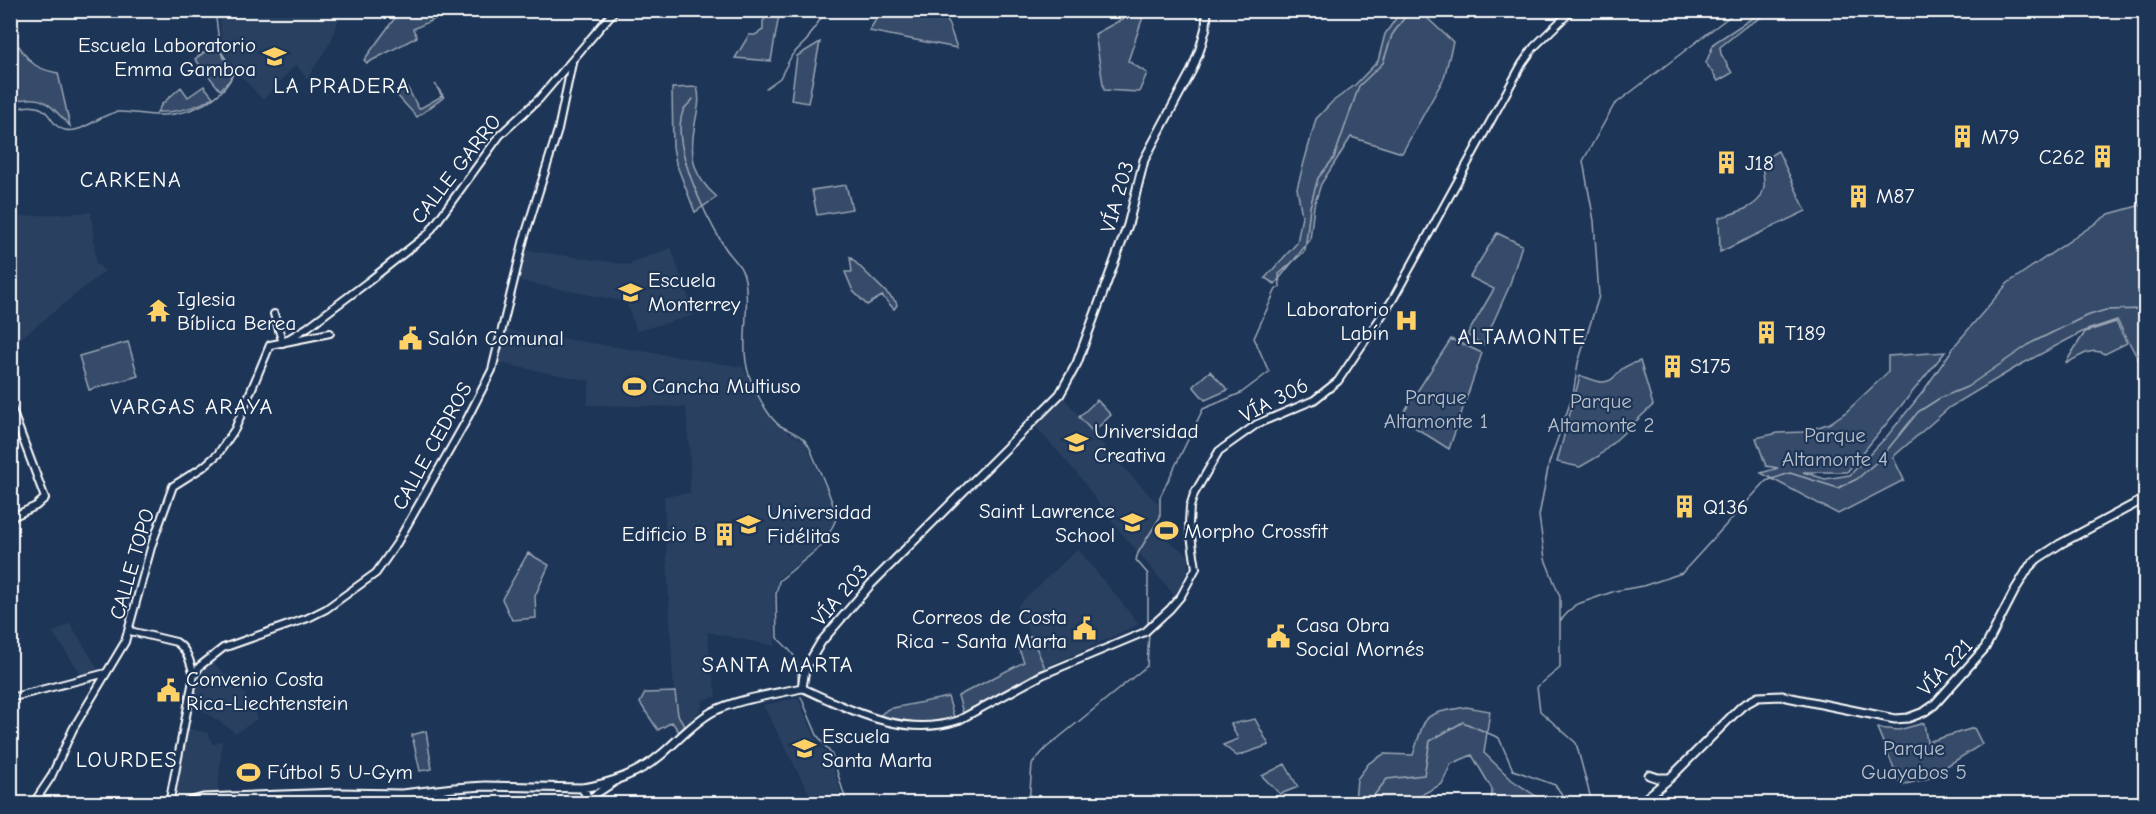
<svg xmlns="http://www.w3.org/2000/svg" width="2156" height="814" font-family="'Comic Neue',sans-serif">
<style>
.built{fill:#2a4161}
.green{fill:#364b69;stroke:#9aa5b4;stroke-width:1.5}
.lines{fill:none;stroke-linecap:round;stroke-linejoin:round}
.stream{stroke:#a0aab8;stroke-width:1.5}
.tertiary-casing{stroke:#fff;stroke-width:10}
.secondary-casing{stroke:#fff;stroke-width:11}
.tertiary{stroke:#1d3557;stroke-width:6}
.secondary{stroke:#1d3557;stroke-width:7}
.labels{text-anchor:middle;stroke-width:4.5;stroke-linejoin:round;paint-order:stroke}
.poi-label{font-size:21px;fill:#fff;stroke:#1d3557;text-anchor:start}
.street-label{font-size:21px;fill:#fff;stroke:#1d3557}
.park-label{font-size:21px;fill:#b9c0ca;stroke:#1d3557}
.neighbourhood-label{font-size:22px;letter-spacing:1.5px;fill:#fff;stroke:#1d3557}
</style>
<rect width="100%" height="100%" fill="#1d3557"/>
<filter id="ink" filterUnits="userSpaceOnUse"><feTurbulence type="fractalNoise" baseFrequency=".0167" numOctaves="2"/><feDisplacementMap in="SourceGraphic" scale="12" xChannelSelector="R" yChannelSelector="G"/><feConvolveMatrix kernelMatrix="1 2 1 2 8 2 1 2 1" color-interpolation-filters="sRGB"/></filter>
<g filter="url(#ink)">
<!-- built -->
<path class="built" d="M 219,11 L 219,10 L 342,11 L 331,41 L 307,79 L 296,64 L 263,100 L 241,76 L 223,50 Z
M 91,212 L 96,263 L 105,271 L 11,346 L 11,217 Z
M 671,248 L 695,315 L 637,331 L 626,302 L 519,281 L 525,250 L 631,265 L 633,262 Z
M 502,329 L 743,367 L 751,385 L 776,425 L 805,442 L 830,498 L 836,517 L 829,533 L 815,550 L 778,579 L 774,594 L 775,646 L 707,632 L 716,697 L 704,699 L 701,709 L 685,726 L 678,715 L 673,682 L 664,499 L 665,496 L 690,493 L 690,460 L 686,407 L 587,405 L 590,381 L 494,362 Z
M 1063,397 L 1111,454 L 1159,505 L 1158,516 L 1151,528 L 1188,555 L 1188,568 L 1175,596 L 1109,518 L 1077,473 L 1034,425 Z
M 1078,549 L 1139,624 L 1045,668 L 1017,606 Z
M 70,623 L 98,669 L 82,675 L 53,633 Z
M 212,661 L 246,695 L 255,713 L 257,719 L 236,733 L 191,703 L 194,685 L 199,674 Z
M 798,698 L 815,738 L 830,758 L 844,803 L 814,803 L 763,705 Z
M 185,728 L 208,733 L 213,745 L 222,740 L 218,793 L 172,795 Z"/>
<!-- green -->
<path class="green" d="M 400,11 L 427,11 L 429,13 L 437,11 L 435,19 L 413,29 L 417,37 L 367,63 L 364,60 Z
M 772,11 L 779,15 L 771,61 L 735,58 L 749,35 L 755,35 L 763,30 L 763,21 Z
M 881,11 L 944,11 L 957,48 L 869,31 Z
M 1137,11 L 1145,11 L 1128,61 L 1147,73 L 1139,92 L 1104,90 L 1095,34 Z
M 1401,11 L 1426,11 L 1425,16 L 1453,42 L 1444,78 L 1402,153 L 1351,137 L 1321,184 L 1314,206 L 1310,240 L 1275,284 L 1265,278 L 1297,243 L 1302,216 L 1297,188 L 1316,119 L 1332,102 L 1355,85 L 1378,61 L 1385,34 Z
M 1763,11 L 1772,11 L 1745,27 L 1720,47 L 1721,54 L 1732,73 L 1718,81 L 1706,63 L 1714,43 Z
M 820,42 L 808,103 L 791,100 L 797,56 Z
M 216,44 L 232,71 L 230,80 L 220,90 L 195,59 Z
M 19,46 C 30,64 37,69 58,73 L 70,126 C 47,103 45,93 11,102 L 11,48 Z
M 435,84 L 444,97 L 417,117 L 395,93 L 407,87 L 419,109 L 442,96 Z
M 204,86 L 213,97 C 199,107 175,113 157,112 L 162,104 L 181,87 L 188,97 Z
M 697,87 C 701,101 697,111 695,124 C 689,155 692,176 717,197 L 695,212 L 676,163 L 673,147 L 672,88 Z
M 1778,151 L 1806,211 L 1720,252 L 1719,218 C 1733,213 1754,209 1761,196 C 1772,175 1749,166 1778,151 Z
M 846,185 L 852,209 L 817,215 L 812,190 Z
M 2145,204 L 2145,372 L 2117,320 L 2084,331 L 2020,365 L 1950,407 L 1893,457 L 1904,480 L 1838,514 L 1761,473 L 1778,468 L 1766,466 L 1756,438 L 1778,433 L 1804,432 L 1830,423 L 1846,412 L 1888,372 L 1888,356 L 1945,352 L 1847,472 L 1803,472 L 1825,479 L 1850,475 L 1888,435 L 1922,393 L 1956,344 L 2008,283 L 2109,214 Z
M 1497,233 L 1522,245 L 1509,287 L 1483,345 L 1467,335 L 1494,289 L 1470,277 Z
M 850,257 L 896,302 L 897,305 L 894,309 L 882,296 L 867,305 L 853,291 L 845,272 L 852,272 Z
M 2116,322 L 2127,343 L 2105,354 C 2092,346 2079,357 2067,363 L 2066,362 L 2085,332 Z
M 1451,339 L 1482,353 L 1449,449 L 1400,418 Z
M 128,342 L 138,376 L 89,390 L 79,356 Z
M 1640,361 L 1653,405 L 1599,456 L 1580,467 L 1557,462 L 1580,376 C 1588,377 1595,382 1603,382 C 1613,382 1615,375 1622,369 C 1626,365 1634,363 1640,361 Z
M 1210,371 L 1228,390 L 1205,400 L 1193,386 Z
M 1097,400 L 1111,415 L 1093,432 L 1079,417 Z
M 528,553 L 549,565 L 535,596 L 536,618 L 512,620 L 502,599 Z
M 1031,636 L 1045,668 L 963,713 L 958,696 L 1024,662 L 1017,644 Z
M 675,692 L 678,715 L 685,726 L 679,732 L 672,722 L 658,730 L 640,703 L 645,693 Z
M 948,697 L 954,717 L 950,719 L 921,723 L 879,716 L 888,709 Z
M 1466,707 L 1490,711 L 1484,753 L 1512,780 L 1546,803 L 1491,803 L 1492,789 L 1472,755 L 1451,764 L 1442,784 L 1406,803 L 1339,803 L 1355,800 L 1357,779 L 1369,763 L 1384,754 L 1413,755 C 1427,712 1421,715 1466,707 Z
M 1255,719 L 1269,745 L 1237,756 L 1223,745 L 1238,739 L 1231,724 Z
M 1924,723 L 1927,742 L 1974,728 L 1982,744 L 1926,779 L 1901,785 L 1877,728 L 1899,730 Z
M 426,731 L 432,769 L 420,771 L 412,735 Z
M 1285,764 L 1298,787 L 1280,794 L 1262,776 Z"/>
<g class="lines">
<!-- stream -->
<path class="stream" d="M 766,88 L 780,78 L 792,55 L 807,40 L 826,10
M 693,99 C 691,102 686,106 684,109 C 668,142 706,217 724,246 C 731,258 743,265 745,280 C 751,315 737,349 752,383 C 758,396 768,417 779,425 C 787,430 801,434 806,442 C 810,446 812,453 814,458 C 823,478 831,497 837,517 L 825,543 L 779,581 L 776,594 L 777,638 C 795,654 798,657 798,681
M 10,112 C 15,109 18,108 23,107 C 53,102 47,126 65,130 C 83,134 100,114 117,112 C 132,111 148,116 163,115 C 191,114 225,99 234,71 L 220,50 L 215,10
M 1560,621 L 1575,605 L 1615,591 L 1643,586 L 1682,573 L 1766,481 L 1790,473 L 1838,488 L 1857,479 L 1879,460 L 1918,412 L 1940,398 L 1967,387 L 2031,343 L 2086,316 L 2106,310 L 2146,309
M 1148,625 L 1148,574 L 1136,560 L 1138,553 L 1160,517 L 1160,497 L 1203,409 L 1241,393 L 1269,372 L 1254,338 L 1276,289 L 1280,287 L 1279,274 L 1305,251 L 1310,207 L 1318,178 L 1334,158 L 1359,86 L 1383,63 L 1392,35 L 1410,10
M 801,697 L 817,735 L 832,755 L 847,804
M 1029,804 L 1032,764 L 1046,748 L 1147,666 L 1149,633
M 1367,804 L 1387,779 L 1424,775 L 1430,741 L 1463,722 L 1499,738 L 1513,770 L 1555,785 L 1567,801 L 1591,799 L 1576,743 L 1540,711 L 1537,687 L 1560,668 L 1560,597 L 1545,559 L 1539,516 L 1549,463 L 1573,395 L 1578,363 L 1599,296 L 1594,221 L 1583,161 L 1614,105 L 1738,10"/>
<defs>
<path id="tertiary" d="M 274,314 L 283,343
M 288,339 L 308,327 L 369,281 L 428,234 L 500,135 L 539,99 L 615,10
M 10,405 L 45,498 L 36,506 L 10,518
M 130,631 L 176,642 C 188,650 190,662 194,675
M 802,688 C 852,710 904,739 959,720 L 1042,675 L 1145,632 L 1170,609 L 1181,596 L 1196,568 L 1189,523 L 1190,507 L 1194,494 L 1219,451 L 1257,424 L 1314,400 L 1338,381 L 1393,299 L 1522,64 L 1534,47 L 1572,10
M 10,698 L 106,673
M 33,804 L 51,777 L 73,729 L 125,642 L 152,544 L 173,486 L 203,467 L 218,454 L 235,429 L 270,345 L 330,333
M 169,804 L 194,675 L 200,666 L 223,648 L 308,618 L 326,609 L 376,573 L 397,543 L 466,421 L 492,370 L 524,239 L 558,130 L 572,63
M 581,804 L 616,781"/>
<path id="secondary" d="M 1649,775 L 1658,778 L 1670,778
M 582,788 L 586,794 L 585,801
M 182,804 L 203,798 L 338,793 L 402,794 L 454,788 L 485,786 L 582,788 C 610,784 640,773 662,754 C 678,740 694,722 712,712 C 736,699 776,694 802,688 L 805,669 L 821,642 L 871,584 L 1060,394 L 1077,363 L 1128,225 L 1144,160 L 1192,70 L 1200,49 L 1206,27 L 1207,10
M 1639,804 L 1670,778 L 1742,706 L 1758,697 L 1782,696 L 1895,719 L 1908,718 L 1924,712 L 1934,705 L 1985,648 L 2015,590 L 2029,567 L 2037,559 L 2060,544 L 2146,498"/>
</defs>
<!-- tertiary casing -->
<use href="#tertiary" class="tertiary-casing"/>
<!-- secondary casing -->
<use href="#secondary" class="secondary-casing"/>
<!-- tertiary -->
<use href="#tertiary" class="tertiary"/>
<!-- secondary -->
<use href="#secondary" class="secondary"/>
</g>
</g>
<!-- icons -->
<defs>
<symbol id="school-bare" viewBox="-9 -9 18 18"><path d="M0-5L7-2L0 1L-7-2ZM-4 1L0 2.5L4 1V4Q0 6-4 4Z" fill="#ffd166" stroke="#1d3557" stroke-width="2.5" paint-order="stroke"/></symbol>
<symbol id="building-bare" viewBox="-9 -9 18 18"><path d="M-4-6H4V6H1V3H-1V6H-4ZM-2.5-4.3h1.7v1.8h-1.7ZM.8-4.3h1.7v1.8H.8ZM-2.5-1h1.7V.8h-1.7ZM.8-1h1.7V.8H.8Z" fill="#ffd166" stroke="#1d3557" stroke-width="2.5" paint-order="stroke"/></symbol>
<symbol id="temple-bare" viewBox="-9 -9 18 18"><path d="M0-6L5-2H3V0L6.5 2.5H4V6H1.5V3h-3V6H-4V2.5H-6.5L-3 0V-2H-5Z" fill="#ffd166" stroke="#1d3557" stroke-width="2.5" paint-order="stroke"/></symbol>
<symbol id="hospital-bare" viewBox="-9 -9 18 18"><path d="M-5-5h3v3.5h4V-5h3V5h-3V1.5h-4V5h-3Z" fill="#ffd166" stroke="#1d3557" stroke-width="2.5" paint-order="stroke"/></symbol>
<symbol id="civic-bare" viewBox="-9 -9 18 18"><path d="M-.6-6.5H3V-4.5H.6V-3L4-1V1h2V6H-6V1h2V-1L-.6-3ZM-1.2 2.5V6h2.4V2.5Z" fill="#ffd166" stroke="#1d3557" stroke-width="2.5" paint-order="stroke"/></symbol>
<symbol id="stadium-bare" viewBox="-9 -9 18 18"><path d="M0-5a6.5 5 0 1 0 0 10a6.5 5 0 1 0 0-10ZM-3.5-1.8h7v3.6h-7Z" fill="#ffd166" stroke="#1d3557" stroke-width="2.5" paint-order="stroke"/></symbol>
<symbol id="university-bare" viewBox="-9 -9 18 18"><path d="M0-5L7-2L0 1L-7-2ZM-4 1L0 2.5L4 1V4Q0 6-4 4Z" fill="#ffd166" stroke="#1d3557" stroke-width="2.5" paint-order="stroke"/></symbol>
</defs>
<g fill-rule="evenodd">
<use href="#school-bare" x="258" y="40" width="33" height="33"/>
<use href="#building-bare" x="1946" y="120" width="33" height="33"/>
<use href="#building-bare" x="2086" y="140" width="33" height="33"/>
<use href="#building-bare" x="1710" y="146" width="33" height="33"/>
<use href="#building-bare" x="1842" y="180" width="33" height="33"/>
<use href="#school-bare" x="614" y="276" width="33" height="33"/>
<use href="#temple-bare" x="142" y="294" width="33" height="33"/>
<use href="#hospital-bare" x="1390" y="304" width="33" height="33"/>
<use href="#building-bare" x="1750" y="316" width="33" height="33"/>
<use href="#civic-bare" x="394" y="322" width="33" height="33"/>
<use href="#building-bare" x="1656" y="350" width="33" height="33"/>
<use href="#stadium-bare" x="618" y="370" width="33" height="33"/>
<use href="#university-bare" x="1060" y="426" width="33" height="33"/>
<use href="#building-bare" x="1668" y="490" width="33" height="33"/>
<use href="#school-bare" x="1116" y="506" width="33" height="33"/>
<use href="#university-bare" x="732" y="508" width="33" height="33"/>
<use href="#stadium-bare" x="1150" y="514" width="33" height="33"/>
<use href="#building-bare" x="708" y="518" width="33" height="33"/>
<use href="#civic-bare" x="1068" y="612" width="33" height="33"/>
<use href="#civic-bare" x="1262" y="620" width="33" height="33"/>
<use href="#civic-bare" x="152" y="674" width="33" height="33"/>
<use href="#school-bare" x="788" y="732" width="33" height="33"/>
<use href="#stadium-bare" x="232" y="756" width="33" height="33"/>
</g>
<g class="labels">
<!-- poi labels -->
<g class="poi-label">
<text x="256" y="52" text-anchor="end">Escuela Laboratorio<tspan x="256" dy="24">Emma Gamboa</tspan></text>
<text x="1981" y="144">M79</text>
<text x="2085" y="164" text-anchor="end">C262</text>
<text x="1745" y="170">J18</text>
<text x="1876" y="203">M87</text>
<text x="648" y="287">Escuela<tspan x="648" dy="24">Monterrey</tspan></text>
<text x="177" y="306">Iglesia<tspan x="177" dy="24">Bíblica Berea</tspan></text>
<text x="1389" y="316" text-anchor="end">Laboratorio<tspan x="1389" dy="24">Labín</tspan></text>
<text x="1785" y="340">T189</text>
<text x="428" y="345">Salón Comunal</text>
<text x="1690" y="373">S175</text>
<text x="652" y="393">Cancha Multiuso</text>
<text x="1094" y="438">Universidad<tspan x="1094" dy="24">Creativa</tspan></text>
<text x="1703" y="514">Q136</text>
<text x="1115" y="518" text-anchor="end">Saint Lawrence<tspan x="1115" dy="24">School</tspan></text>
<text x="767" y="519">Universidad<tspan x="767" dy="24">Fidélitas</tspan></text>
<text x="1184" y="538">Morpho Crossfit</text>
<text x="707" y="541" text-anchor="end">Edificio B</text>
<text x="1067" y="624" text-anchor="end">Correos de Costa<tspan x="1067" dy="24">Rica - Santa Marta</tspan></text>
<text x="1296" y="632">Casa Obra<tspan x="1296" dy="24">Social Mornés</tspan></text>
<text x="186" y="686">Convenio Costa<tspan x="186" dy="24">Rica-Liechtenstein</tspan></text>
<text x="822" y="743">Escuela<tspan x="822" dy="24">Santa Marta</tspan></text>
<text x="267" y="779">Fútbol 5 U-Gym</text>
</g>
<!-- street labels -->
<g class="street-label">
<text transform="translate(456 169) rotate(-52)" y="7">CALLE GARRO</text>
<text transform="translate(1117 197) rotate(-74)" y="7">VÍA 203</text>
<text transform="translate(1274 400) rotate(-27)" y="7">VÍA 306</text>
<text transform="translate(432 446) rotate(-61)" y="7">CALLE CEDROS</text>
<text transform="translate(132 564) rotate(-74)" y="7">CALLE TOPO</text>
<text transform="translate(840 595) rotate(-49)" y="7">VÍA 203</text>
<text transform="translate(1945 667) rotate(-47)" y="7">VÍA 221</text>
</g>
<!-- park labels -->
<g class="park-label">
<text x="1436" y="404">Parque<tspan x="1436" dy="24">Altamonte 1</tspan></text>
<text x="1601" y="408">Parque<tspan x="1601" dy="24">Altamonte 2</tspan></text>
<text x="1835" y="442">Parque<tspan x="1835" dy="24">Altamonte 4</tspan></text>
<text x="1914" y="755">Parque<tspan x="1914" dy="24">Guayabos 5</tspan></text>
</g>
<!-- neighbourhood labels -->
<g class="neighbourhood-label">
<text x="342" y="93">LA PRADERA</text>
<text x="131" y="187">CARKENA</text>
<text x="1522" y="344">ALTAMONTE</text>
<text x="192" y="414">VARGAS ARAYA</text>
<text x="778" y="672">SANTA MARTA</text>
<text x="127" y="767">LOURDES</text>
</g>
</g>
<!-- margin -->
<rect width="2156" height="814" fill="none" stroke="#1d3557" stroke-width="36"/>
<rect x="18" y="18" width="2120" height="778" fill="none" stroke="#fff" stroke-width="2" filter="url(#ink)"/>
</svg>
